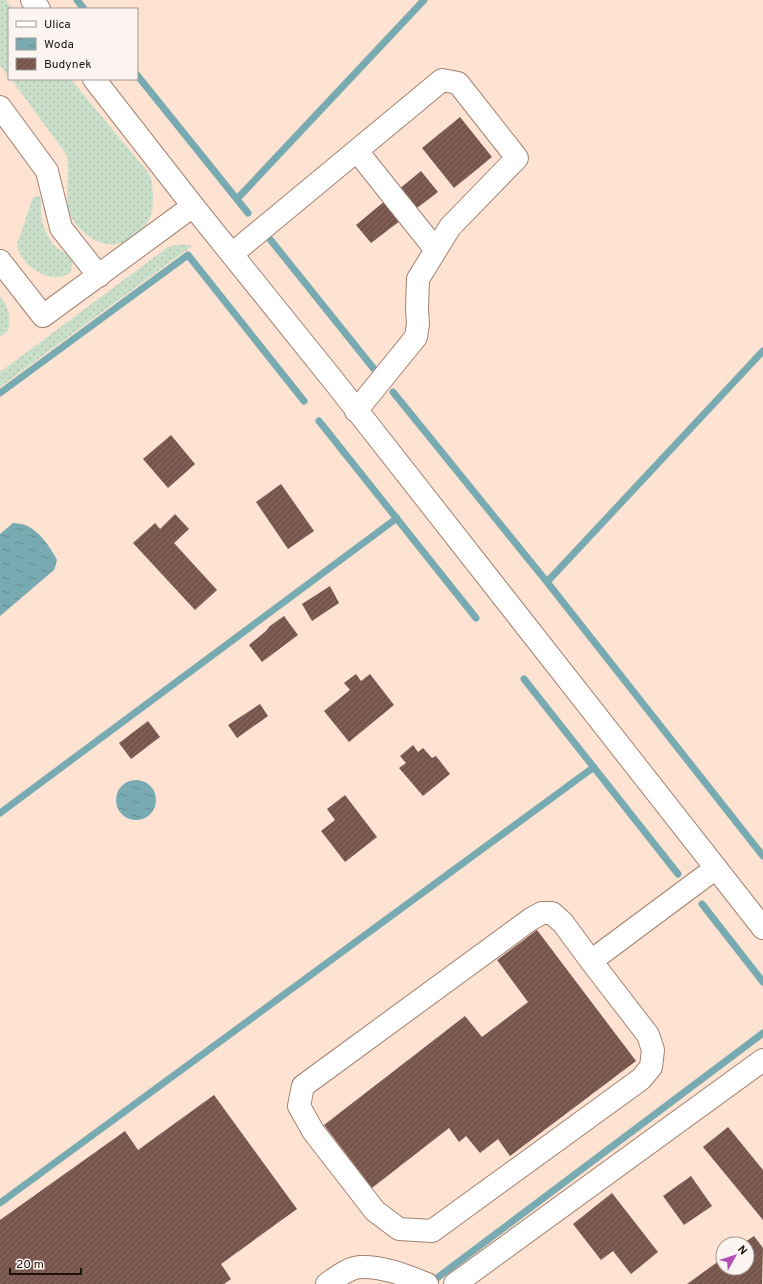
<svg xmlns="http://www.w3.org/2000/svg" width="763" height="1284" font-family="Overpass,sans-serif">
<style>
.grass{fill:url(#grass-dots)}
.water{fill:url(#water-ripples)}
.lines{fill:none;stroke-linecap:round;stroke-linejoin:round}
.stream{stroke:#78abb1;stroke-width:7}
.building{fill:url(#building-hatch)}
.minor-casing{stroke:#a28270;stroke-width:24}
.major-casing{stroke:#a28270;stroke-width:24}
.minor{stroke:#fff;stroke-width:22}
.major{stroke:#fff;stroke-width:22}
</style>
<defs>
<pattern id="grass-dots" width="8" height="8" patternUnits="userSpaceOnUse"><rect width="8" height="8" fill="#cadfca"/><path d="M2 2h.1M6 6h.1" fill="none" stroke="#adbeac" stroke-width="1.8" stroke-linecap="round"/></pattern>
<pattern id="water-ripples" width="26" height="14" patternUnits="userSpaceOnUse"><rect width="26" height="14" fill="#78abb1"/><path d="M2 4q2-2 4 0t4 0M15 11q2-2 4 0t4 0" fill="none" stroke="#628a8e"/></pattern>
<pattern id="building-hatch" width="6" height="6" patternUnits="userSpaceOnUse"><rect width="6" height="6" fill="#77554c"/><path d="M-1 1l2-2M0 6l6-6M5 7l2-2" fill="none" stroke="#886e66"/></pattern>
</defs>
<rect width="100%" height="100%" fill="#fee2d2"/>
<!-- grass -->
<path class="grass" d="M 0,0 L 6,0 L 13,9 L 9,9 L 9,77 L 0,65 Z
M 11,79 L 71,79 C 91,104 112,129 133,154 C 137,160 149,171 151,178 C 153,189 154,200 152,211 C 145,238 116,254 91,238 C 85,234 78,228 74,222 C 60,200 73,176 66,154 Z
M 35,196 L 39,196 L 41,199 C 41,209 40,220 45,230 C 47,234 50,240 53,244 C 61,255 79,254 70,273 C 50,286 21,266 17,245 L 33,197 Z
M 181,244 L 192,246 L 0,387 L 0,372 L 168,247 Z
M 0,296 C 9,307 11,317 8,331 L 0,337 Z"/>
<!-- water -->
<path class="water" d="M 13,523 C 17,523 22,524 25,525 C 39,530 51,548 57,560 L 54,570 L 0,616 L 0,534 Z
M116 800a20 20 0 1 1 40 0a20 20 0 1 1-40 0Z"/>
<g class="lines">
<!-- stream -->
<path class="stream" d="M 77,0 L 84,9
M 137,75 L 248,213
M 237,199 L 424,0
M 269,238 L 374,369
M 763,351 L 547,582 L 763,856
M 393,392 L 547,582
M 0,393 L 188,255 L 304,401
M 319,421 L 476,618
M 524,679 L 678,874
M 0,813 L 397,518
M 702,904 L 763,982
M 0,1203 L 594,767
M 429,1284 L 763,1033"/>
</g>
<!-- building -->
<path class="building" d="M 460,117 L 492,157 L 454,188 L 422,148 Z
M 421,171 L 438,192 L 371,243 L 356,225 Z
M 171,435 L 195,464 L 168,488 L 143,459 Z
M 281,484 L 314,531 L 288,549 L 256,502 Z
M 175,514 L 189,529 L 174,543 L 217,590 L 195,610 L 133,543 L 155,523 L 160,529 Z
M 330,586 L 339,603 L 312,621 L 302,604 Z
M 284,616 L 298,635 L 262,662 L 249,645 L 266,631 L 270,626 Z
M 356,674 L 361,681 L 370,674 L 394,705 L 349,742 L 324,711 L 350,690 L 344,683 Z
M 260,704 L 268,716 L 237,738 L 228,725 Z
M 148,721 L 160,737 L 131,759 L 119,743 Z
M 413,745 L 418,752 L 423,748 L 432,758 L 436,756 L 450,774 L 423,796 L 399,768 L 406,763 L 400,756 Z
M 345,795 L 377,837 L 345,862 L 321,831 L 335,820 L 327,809 Z
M 537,930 L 636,1061 L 510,1156 L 498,1139 L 480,1153 L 466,1136 L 459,1142 L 449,1128 L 372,1188 L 324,1125 L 465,1016 L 482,1037 L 528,1002 L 497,960 Z
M 214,1095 L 297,1209 L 221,1264 L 231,1279 L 224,1284 L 0,1284 L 0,1220 L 125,1131 L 138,1150 Z
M 728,1127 L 763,1170 L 763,1220 L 703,1147 Z
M 691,1176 L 712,1206 L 684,1225 L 663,1196 Z
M 612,1193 L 658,1252 L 631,1274 L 613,1251 L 601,1260 L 573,1224 Z
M 754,1236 L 763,1248 L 762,1284 L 687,1284 L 723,1258 L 723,1268 L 747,1268 L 747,1244 L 742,1244 Z"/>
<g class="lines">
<defs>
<path id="minor" d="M 0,107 L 47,171 L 61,228 L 99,276
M 357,151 L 436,250
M 232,254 L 442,80 L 458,83 L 517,158 L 450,227 L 418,279 L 417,310 L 418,324 L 416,337 L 356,411
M 0,261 L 43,316 L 193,206
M 591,961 L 648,1035 L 653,1050 L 651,1067 L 641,1079 L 432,1231 L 399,1229 L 375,1211 L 313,1131 L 299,1106 L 303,1086 L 531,919 L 542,913 L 552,913 L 563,923 L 591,961 L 716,868
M 327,1284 C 337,1277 348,1268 360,1267 C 383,1266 407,1276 427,1284
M 455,1284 L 763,1060"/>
<path id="major" d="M 32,0 L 39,9
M 94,79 L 193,206 L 337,385 L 763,928"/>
</defs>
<!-- minor casing -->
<use href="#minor" class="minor-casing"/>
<!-- major casing -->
<use href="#major" class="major-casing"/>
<!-- minor -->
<use href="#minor" class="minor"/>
<!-- major -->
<use href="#major" class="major"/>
</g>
<!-- legend -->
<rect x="8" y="8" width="130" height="72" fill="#fbf4f0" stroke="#a29994"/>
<rect x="16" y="21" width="20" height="6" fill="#ffffff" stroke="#a29994"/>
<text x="44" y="28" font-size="12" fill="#1d110b">Ulica</text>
<rect x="16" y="38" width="20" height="12" fill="url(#water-ripples)" stroke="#a29994"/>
<text x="44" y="48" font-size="12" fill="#1d110b">Woda</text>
<rect x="16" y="58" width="20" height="12" fill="url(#building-hatch)" stroke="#a29994"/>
<text x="44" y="68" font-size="12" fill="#1d110b">Budynek</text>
<!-- north arrow -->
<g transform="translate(735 1256) rotate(51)"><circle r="19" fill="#fbf4f0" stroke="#a29994"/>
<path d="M0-3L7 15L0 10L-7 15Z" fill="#b44eb3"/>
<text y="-6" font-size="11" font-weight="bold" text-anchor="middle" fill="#1d110b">N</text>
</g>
<!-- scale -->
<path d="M10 1268v6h71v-6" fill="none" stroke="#1d110b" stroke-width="2"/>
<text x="16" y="1268" font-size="12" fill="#1d110b" stroke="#fbf4f0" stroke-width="3" paint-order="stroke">20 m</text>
</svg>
